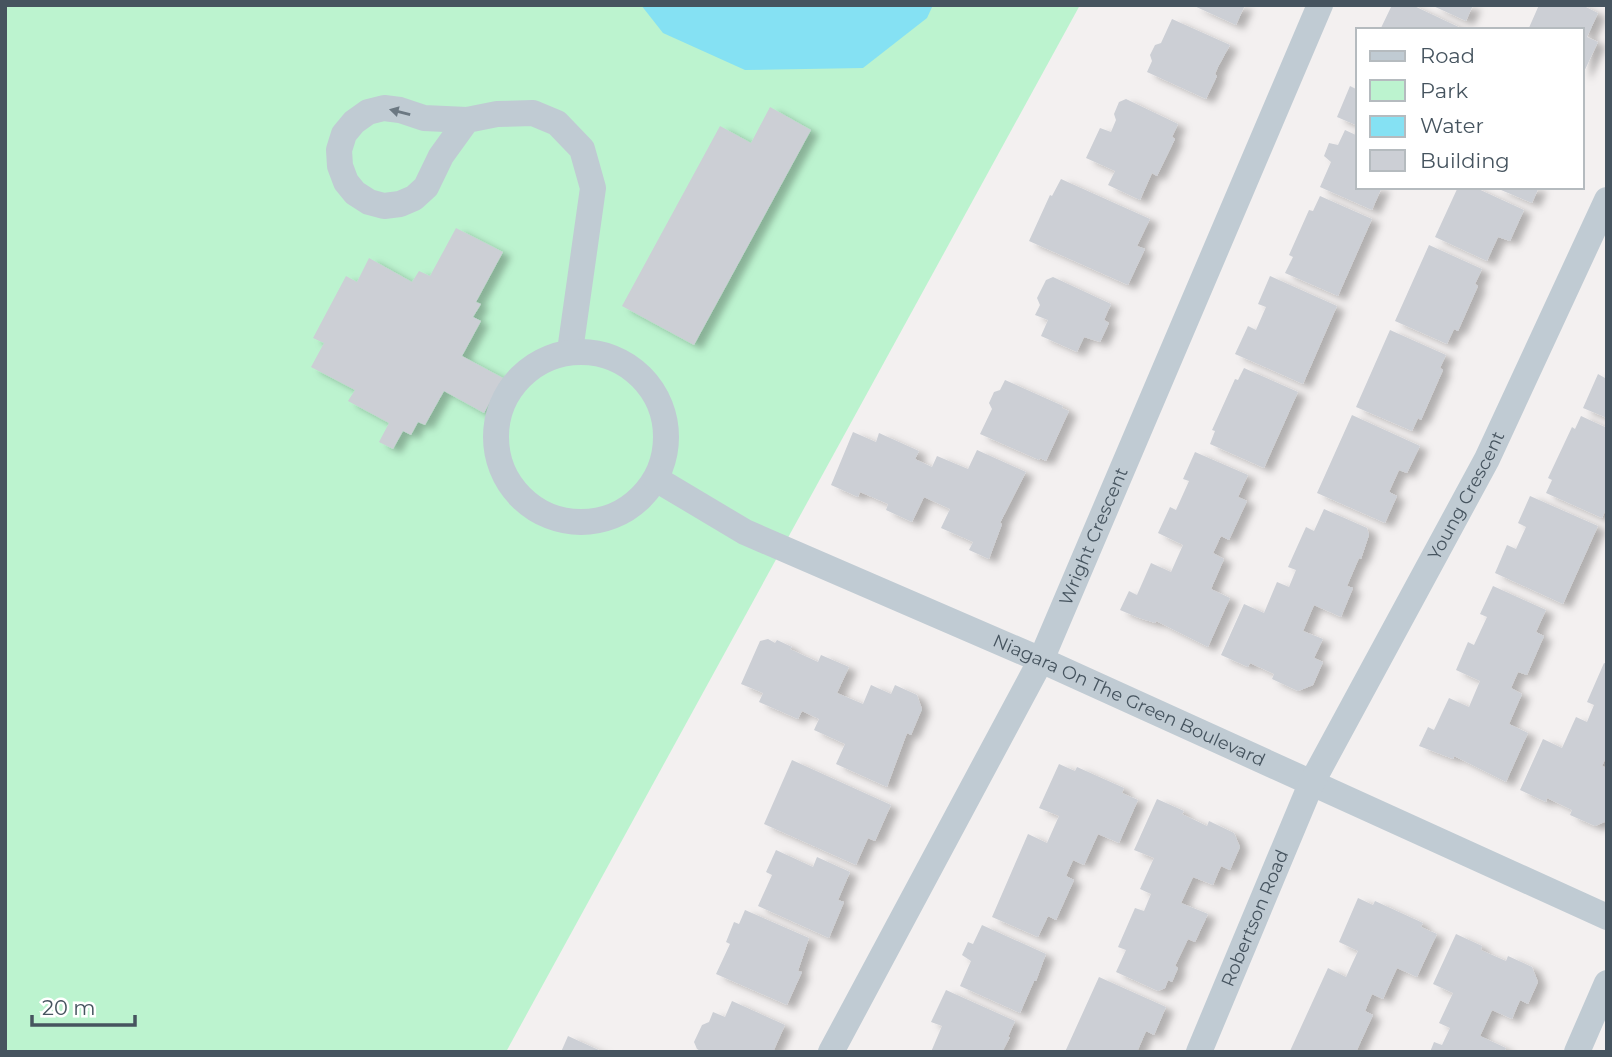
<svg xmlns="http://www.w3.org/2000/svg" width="1612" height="1057" font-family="Montserrat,sans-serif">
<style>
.green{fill:#bcf3cf}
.water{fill:#85e1f3}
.building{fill:#cccfd5;filter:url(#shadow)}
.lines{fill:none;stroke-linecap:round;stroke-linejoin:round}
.minor{stroke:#c0cbd3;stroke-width:26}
.oneway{fill:#6b7882}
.labels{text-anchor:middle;stroke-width:5;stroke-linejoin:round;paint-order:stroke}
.street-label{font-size:18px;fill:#46545f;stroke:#fff}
</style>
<defs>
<filter id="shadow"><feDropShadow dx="8" dy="4.5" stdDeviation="3.5" flood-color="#0004"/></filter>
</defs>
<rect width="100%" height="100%" fill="#f3f0f0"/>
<!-- green -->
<path class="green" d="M 5,5 L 1080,5 L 506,1052 L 5,1052 Z"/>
<!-- water -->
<path class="water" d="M 641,5 L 933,5 L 927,18 L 863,68 L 745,70 L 663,33 Z"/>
<!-- building -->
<path class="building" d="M 1192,5 L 1245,5 L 1236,25 Z
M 1392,5 L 1412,5 L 1465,30 L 1380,30 Z
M 1431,5 L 1473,5 L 1466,21 Z
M 1539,5 L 1582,5 L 1598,13 L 1587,37 L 1598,42 L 1582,76 L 1582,30 L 1528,30 Z
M 1172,19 L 1230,45 L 1218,67 L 1215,74 L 1217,76 L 1206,99 L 1147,72 L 1152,61 L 1150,55 L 1155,45 L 1161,43 Z
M 1350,86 L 1358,90 L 1358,126 L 1337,117 Z
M 1126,99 L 1178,124 L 1172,137 L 1175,139 L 1157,176 L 1152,173 L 1140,200 L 1108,185 L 1115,171 L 1086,158 L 1100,128 L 1111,132 L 1116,120 L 1114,114 L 1119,102 Z
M 770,107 L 811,130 L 694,345 L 622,306 L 720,126 L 751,143 Z
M 1345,130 L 1358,136 L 1358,187 L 1382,187 L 1372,210 L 1320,187 L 1331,162 L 1324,156 L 1329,143 L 1338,145 Z
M 1061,179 L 1150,219 L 1137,246 L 1145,249 L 1128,285 L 1029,241 L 1050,195 L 1052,196 Z
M 1458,187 L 1474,187 L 1524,210 L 1510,241 L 1498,237 L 1487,261 L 1435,237 Z
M 1494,187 L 1539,187 L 1532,203 Z
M 1320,196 L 1372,219 L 1338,296 L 1285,273 L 1293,257 L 1289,255 L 1309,210 L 1313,211 Z
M 456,228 L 503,252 L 476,302 L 481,304 L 473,317 L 481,321 L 462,356 L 503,378 L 484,413 L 444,391 L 425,425 L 418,422 L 411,435 L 403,431 L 393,449 L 379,442 L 389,423 L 348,401 L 355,390 L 311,367 L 324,343 L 313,338 L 346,276 L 357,282 L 369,258 L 412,282 L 419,271 L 430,276 Z
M 1429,245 L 1482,269 L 1475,284 L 1478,286 L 1458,331 L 1454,329 L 1447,344 L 1395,321 Z
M 1270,276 L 1337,306 L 1303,384 L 1235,354 L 1248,326 L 1256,330 L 1266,307 L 1258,304 Z
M 1053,277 L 1111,304 L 1104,320 L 1109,323 L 1100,342 L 1084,337 L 1077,352 L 1041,336 L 1048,320 L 1035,315 L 1040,305 L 1037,298 L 1046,280 Z
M 1390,330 L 1446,355 L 1440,368 L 1443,370 L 1421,420 L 1418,418 L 1412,431 L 1356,407 Z
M 1244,368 L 1298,392 L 1264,468 L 1210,444 L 1215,431 L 1212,430 L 1235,379 L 1238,380 Z
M 1607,373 L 1607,418 L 1583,408 L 1598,374 L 1605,378 Z
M 1005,380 L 1063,406 L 1062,408 L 1069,411 L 1046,461 L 1040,458 L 1039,460 L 980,434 L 992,409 L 989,403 L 994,392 L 1000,390 Z
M 1352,415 L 1420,446 L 1407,473 L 1399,470 L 1389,492 L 1397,496 L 1385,523 L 1317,493 Z
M 1581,416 L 1607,428 L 1607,507 L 1602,518 L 1546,493 L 1552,480 L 1548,478 L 1572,427 L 1575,429 Z
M 853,432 L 876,442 L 879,433 L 919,451 L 915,459 L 932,467 L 937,456 L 968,469 L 977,450 L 1026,472 L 1000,523 L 1002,524 L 989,559 L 969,550 L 973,542 L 941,528 L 950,509 L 924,497 L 912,522 L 886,510 L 888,504 L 860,492 L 858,497 L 831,485 Z
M 1195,452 L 1248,475 L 1238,497 L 1247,501 L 1229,540 L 1221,536 L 1213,553 L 1224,559 L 1211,589 L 1230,598 L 1208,647 L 1156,621 L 1155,623 L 1139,618 L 1120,610 L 1129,591 L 1137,595 L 1151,563 L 1171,572 L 1183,545 L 1158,533 L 1170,507 L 1176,510 L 1189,481 L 1183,479 Z
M 1530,496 L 1598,526 L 1563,604 L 1495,573 L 1507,545 L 1516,549 L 1526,527 L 1518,523 Z
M 1324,509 L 1367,528 L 1369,535 L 1361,559 L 1359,558 L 1347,586 L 1353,588 L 1341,617 L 1314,605 L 1303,631 L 1323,639 L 1314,658 L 1323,662 L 1313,685 L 1298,691 L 1272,679 L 1274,674 L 1250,663 L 1248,667 L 1221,655 L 1244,604 L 1264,613 L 1277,582 L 1289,587 L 1296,570 L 1288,567 L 1306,527 L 1314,531 Z
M 1493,586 L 1546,610 L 1536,632 L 1544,636 L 1527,675 L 1518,672 L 1511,688 L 1522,694 L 1509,724 L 1528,733 L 1506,782 L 1454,756 L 1453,759 L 1419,746 L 1428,727 L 1434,730 L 1449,698 L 1469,707 L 1480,681 L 1456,670 L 1468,642 L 1474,645 L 1487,617 L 1480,614 Z
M 768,639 L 775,643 L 777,640 L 792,647 L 790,649 L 818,662 L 821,655 L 849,667 L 837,693 L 863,704 L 871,685 L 891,694 L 895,685 L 917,695 L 922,709 L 911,735 L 907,733 L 887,787 L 836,764 L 845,744 L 814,730 L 819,719 L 802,711 L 798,719 L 759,702 L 763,693 L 741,684 L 760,641 Z
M 1604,663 L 1607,664 L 1607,755 L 1602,766 L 1607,768 L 1607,821 L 1595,826 L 1570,815 L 1572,810 L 1547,798 L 1546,802 L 1520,790 L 1543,739 L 1562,748 L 1576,717 L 1587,722 L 1594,705 L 1587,702 Z
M 792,760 L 891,805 L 875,841 L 868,838 L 856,865 L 764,824 Z
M 1059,764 L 1075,771 L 1077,767 L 1124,788 L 1122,793 L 1138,800 L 1119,843 L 1098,834 L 1084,865 L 1073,860 L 1066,876 L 1074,880 L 1056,920 L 1048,916 L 1038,937 L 992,917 L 1028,834 L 1047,843 L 1059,816 L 1039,808 Z
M 1157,799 L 1184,811 L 1182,814 L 1207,826 L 1209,821 L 1234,833 L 1240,847 L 1230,870 L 1221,866 L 1213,885 L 1193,877 L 1181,903 L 1208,914 L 1195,942 L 1188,939 L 1175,966 L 1178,968 L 1172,982 L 1168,980 L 1165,988 L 1158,991 L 1116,972 L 1126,950 L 1118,947 L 1135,908 L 1144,911 L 1151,894 L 1140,889 L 1154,858 L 1134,850 Z
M 776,850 L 813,867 L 817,857 L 850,872 L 838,900 L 844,902 L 829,938 L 758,906 L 772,875 L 766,872 Z
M 1358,898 L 1373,905 L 1375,901 L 1423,923 L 1421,927 L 1437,934 L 1417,977 L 1397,968 L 1383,999 L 1372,994 L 1365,1011 L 1373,1015 L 1356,1052 L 1292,1052 L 1290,1051 L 1328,968 L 1346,977 L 1358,951 L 1339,942 Z
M 745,910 L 809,938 L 798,971 L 802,972 L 787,1005 L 716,974 L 730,944 L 726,942 L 734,922 L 739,924 Z
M 982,925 L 1046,954 L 1036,981 L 1034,981 L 1020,1013 L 960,986 L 971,961 L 962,955 L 968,942 L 973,944 Z
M 1456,934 L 1482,946 L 1481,950 L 1506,961 L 1508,956 L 1532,967 L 1538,982 L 1528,1004 L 1520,1000 L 1512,1019 L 1492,1010 L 1480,1036 L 1506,1048 L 1504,1052 L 1430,1052 L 1434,1042 L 1442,1045 L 1450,1028 L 1439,1023 L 1453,993 L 1433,984 Z
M 1099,977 L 1166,1007 L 1154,1035 L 1146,1031 L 1137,1052 L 1065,1052 Z
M 946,990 L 1015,1021 L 1008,1037 L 1010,1037 L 1002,1052 L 931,1052 L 942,1026 L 931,1022 Z
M 732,1001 L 785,1025 L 773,1052 L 702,1052 L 697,1049 L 694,1042 L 702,1025 L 709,1022 L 713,1012 L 725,1017 Z
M 568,1036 L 603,1052 L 561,1052 Z"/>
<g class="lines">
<!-- minor -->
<g class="minor">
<path d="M 467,120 L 441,156 L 426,187 L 414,198 L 400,204 L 384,206 L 369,202 L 355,193 L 346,182 L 340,166 L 339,150 L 344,134 L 354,122 L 368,112 L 384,108 L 400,110 L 424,118 L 467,120 L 497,114 L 533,113 L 557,123 L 582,149 L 593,188 L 570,351"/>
<circle cx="581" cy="437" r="85"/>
<path id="s1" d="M 656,479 L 745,532 L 1041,660 L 1607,917"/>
<path id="s2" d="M 831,1052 L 1041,660 L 1320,5"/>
<path id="s3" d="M 1199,1052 L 1311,784 L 1487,459 L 1607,200"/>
<path d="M 1577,1052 L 1607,983"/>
</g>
</g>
<!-- one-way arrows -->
<defs><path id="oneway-solid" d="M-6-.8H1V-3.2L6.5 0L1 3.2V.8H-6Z" transform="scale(1.75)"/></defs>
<use class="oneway" href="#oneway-solid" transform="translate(400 112) rotate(-166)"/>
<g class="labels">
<!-- street labels -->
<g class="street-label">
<text dy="6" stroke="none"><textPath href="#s3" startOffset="618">Young Crescent</textPath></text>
<text dy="6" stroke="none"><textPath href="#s2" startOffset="579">Wright Crescent</textPath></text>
<text dy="6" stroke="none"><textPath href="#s1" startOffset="523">Niagara On The Green Boulevard</textPath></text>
<text dy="6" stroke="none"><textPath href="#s3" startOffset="145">Robertson Road</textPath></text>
</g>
</g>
<!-- border -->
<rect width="1612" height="1057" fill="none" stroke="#46545f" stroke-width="14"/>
<!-- legend -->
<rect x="1356" y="28" width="228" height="161" fill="#ffffff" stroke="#b5bbbf" stroke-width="2"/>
<rect x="1370" y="51" width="35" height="10" fill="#c0cbd3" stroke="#b5bbbf" stroke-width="2"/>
<text x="1420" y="63" font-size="21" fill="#46545f">Road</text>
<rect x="1370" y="80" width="35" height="21" fill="#bcf3cf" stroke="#b5bbbf" stroke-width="2"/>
<text x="1420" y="98" font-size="21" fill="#46545f">Park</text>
<rect x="1370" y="116" width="35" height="21" fill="#85e1f3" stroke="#b5bbbf" stroke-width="2"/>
<text x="1420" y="133" font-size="21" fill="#46545f">Water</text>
<rect x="1370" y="150" width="35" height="21" fill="#cccfd5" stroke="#b5bbbf" stroke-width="2"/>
<text x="1420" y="168" font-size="21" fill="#46545f">Building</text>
<!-- scale -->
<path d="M32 1015v10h103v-10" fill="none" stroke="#46545f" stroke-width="3.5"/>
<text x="42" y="1015" font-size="21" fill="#46545f" stroke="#ffffff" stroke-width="5" paint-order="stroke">20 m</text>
</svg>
